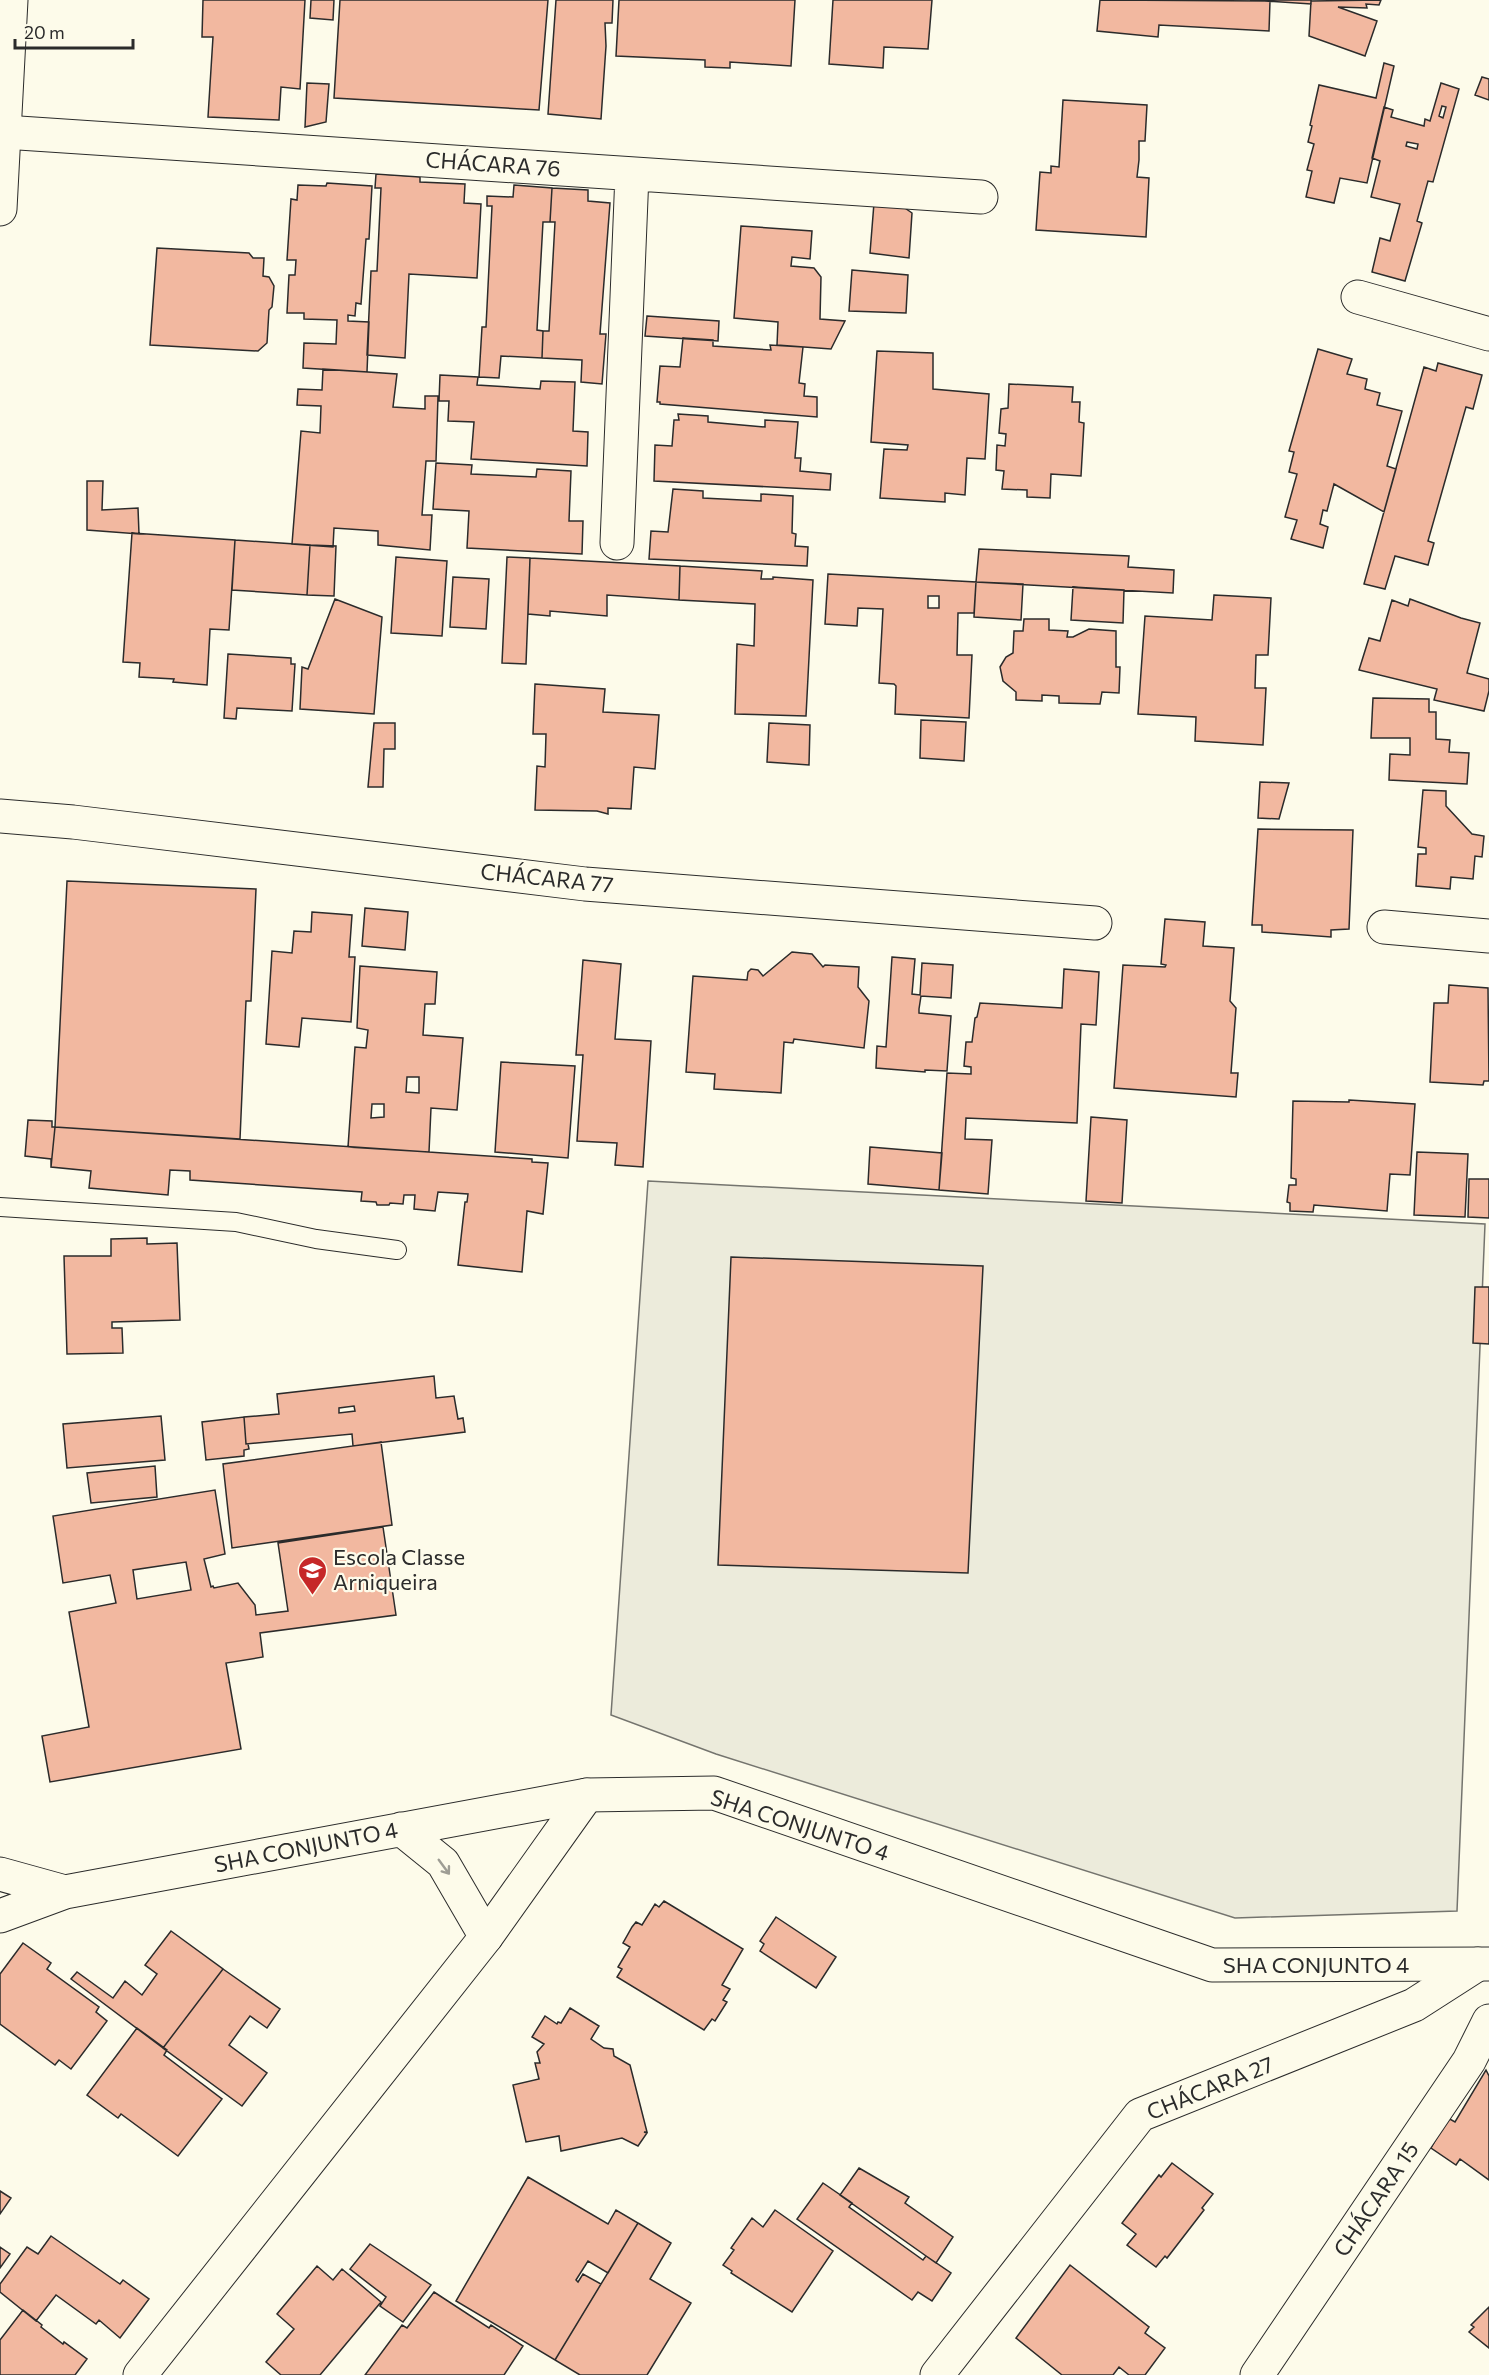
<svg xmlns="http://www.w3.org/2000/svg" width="1489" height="2375" font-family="Commissioner,sans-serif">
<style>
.green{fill:#ecebdb;stroke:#74746e;stroke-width:1.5}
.building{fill:#f2b8a0;stroke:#2b2b2b;stroke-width:1.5;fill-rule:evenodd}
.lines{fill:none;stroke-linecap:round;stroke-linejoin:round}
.lane-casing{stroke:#2b2b2b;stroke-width:20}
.street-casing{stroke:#2b2b2b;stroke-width:35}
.secondary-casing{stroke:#2b2b2b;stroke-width:35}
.lane{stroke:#fdfbea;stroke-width:18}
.street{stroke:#fdfbea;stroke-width:33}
.secondary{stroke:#fdfbea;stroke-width:33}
.oneway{stroke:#9e9d94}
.labels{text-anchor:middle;stroke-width:4.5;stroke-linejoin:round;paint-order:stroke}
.street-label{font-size:22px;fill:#2b2b2b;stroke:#fdfbea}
.poi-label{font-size:22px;fill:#2b2b2b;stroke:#fdfbea;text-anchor:start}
</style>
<rect width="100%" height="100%" fill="#fdfbea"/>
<!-- green -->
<path class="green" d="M 648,1181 L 1485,1224 L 1457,1911 L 1235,1918 L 716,1754 L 611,1715 Z"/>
<!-- building -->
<path class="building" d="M 203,0 L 305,0 L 300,89 L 281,87 L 279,120 L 208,117 L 213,37 L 202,37 Z
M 311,0 L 334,0 L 333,20 L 310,18 Z
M 340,0 L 548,0 L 539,110 L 334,98 Z
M 556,0 L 613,0 L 612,23 L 605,23 L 606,46 L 601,119 L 548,114 Z
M 619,0 L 795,0 L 791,66 L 730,62 L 730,68 L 705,67 L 705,60 L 616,56 Z
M 833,0 L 932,0 L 928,49 L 884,47 L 883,68 L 829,64 Z
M 1100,0 L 1270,1 L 1269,31 L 1159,25 L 1158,37 L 1097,31 Z
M 1250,0 L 1311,0 L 1311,4 Z
M 1381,0 L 1379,5 L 1366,4 L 1367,8 L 1338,7 L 1377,21 L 1365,56 L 1309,36 L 1311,1 Z
M 1384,63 L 1394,66 L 1367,183 L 1340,178 L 1334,203 L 1306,197 L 1312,171 L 1307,170 L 1314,144 L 1308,142 L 1312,126 L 1310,125 L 1319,85 L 1376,98 Z
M 1482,77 L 1489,79 L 1489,100 L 1475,95 Z
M 307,83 L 329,84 L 326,122 L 305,127 Z
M 1441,83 L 1459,89 L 1433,182 L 1428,181 L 1417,221 L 1422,223 L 1405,281 L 1372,272 L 1380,238 L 1390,241 L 1400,204 L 1371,197 L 1380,161 L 1372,158 L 1384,107 L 1393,110 L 1391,117 L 1424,126 L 1425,119 L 1430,121 ZM 1442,106 L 1446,107 L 1443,118 L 1439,116 ZM 1407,142 L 1418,144 L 1417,149 L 1406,146 Z
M 1063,100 L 1147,105 L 1145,141 L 1139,141 L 1139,160 L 1137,177 L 1149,178 L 1146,237 L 1036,230 L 1040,172 L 1051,173 L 1051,166 L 1059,167 Z
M 376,174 L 420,177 L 420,182 L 465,184 L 464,203 L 481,204 L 477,278 L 409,274 L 405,358 L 367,355 L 371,271 L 377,271 L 381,188 L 375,188 Z
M 327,183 L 372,186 L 369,239 L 366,239 L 361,304 L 356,303 L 355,316 L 348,315 L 348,321 L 369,322 L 367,372 L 303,368 L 304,343 L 336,344 L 337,320 L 304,319 L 304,313 L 287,313 L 289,275 L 295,275 L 296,260 L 287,260 L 291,199 L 297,200 L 298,185 L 326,186 Z
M 514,185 L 552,188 L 550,222 L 543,222 L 537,330 L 543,331 L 542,358 L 501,356 L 499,378 L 479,377 L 482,327 L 486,327 L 492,206 L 487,206 L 487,196 L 513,197 Z
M 552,188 L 588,190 L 588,201 L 610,203 L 600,334 L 606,334 L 602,384 L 581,382 L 582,360 L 542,358 L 543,331 L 549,331 L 555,222 L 550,222 Z
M 874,203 L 902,206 L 912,213 L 909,258 L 870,253 Z
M 741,226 L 812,231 L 810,259 L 792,257 L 791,266 L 814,268 L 821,277 L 820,319 L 845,321 L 831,349 L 777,345 L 778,322 L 734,318 Z
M 157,248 L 249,253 L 253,258 L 264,258 L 263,276 L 269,277 L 274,286 L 272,307 L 269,310 L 267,343 L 258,351 L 150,345 Z
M 852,270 L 908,275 L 906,313 L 849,311 Z
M 647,316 L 719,321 L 718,341 L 645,336 Z
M 683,338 L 713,340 L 713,346 L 771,350 L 770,345 L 803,347 L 799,383 L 805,384 L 804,396 L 817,397 L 817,417 L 660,404 L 660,402 L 657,402 L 660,366 L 680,367 Z
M 1318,349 L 1352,359 L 1347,374 L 1367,379 L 1365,389 L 1380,393 L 1377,405 L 1402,411 L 1387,466 L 1396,469 L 1384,512 L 1334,484 L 1327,511 L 1323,510 L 1320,524 L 1328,527 L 1323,548 L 1291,539 L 1297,520 L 1285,517 L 1297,474 L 1289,472 L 1294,452 L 1289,451 Z
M 877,351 L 933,353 L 933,389 L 989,394 L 985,459 L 967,458 L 965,495 L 945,493 L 945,502 L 880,498 L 884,449 L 907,450 L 908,445 L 871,442 Z
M 1438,363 L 1482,375 L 1473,409 L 1466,407 L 1428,541 L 1434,543 L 1428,565 L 1395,556 L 1385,589 L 1364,584 L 1424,367 L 1436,371 Z
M 323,369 L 397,374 L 393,407 L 425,409 L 425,396 L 438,396 L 436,461 L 426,461 L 422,515 L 432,515 L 430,550 L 378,545 L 378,531 L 334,528 L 333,547 L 292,544 L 301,431 L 320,433 L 321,406 L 297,405 L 298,389 L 322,390 Z
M 440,375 L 478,377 L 477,385 L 540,389 L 541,381 L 575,382 L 573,431 L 588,432 L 587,466 L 471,459 L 474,422 L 448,421 L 449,401 L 439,401 Z
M 1009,384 L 1073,387 L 1072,402 L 1080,402 L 1079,422 L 1084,423 L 1081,476 L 1051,474 L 1050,498 L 1027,497 L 1027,490 L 1002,489 L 1004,471 L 996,470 L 997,445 L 1005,446 L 1006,434 L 999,433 L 1001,409 L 1008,408 Z
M 678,414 L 708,416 L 708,422 L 765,427 L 765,420 L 798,422 L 795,458 L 801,458 L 800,471 L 831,474 L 830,490 L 654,481 L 655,445 L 672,446 L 674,420 L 679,420 Z
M 436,463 L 472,465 L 471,474 L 536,477 L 537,469 L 571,471 L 569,521 L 583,521 L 582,554 L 467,548 L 469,511 L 433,509 Z
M 87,481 L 103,481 L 102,510 L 138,508 L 139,534 L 87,530 Z
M 673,489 L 703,491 L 703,498 L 761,501 L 761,494 L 793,496 L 792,533 L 796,534 L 795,546 L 808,547 L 807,566 L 649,559 L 651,531 L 668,532 Z
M 132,533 L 235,540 L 229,630 L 210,629 L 207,685 L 173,682 L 174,679 L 139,677 L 140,663 L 123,662 Z
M 235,540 L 310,545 L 307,595 L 232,590 Z
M 310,545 L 336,546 L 334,596 L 307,595 Z
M 979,549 L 1129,556 L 1128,567 L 1174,570 L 1173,593 L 976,582 Z
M 396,557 L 447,561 L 442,636 L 391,633 Z
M 507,557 L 530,558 L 526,664 L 502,663 Z
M 530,558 L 680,566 L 679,600 L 607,595 L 607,616 L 550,611 L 550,616 L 528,614 Z
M 680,566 L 762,571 L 761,579 L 773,579 L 773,577 L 813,580 L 806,716 L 735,714 L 737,644 L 754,646 L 755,604 L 679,600 Z
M 828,574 L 976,582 L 974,613 L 958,613 L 957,655 L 972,655 L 969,718 L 895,714 L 896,686 L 894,684 L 879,683 L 883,609 L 858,608 L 857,626 L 825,624 ZM 928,596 L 939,596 L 939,608 L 928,608 Z
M 453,577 L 489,579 L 486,629 L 450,627 Z
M 976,582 L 1023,584 L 1021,620 L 974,617 Z
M 1073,587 L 1124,590 L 1123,623 L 1071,620 Z
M 1214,595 L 1271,598 L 1268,655 L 1256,655 L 1255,688 L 1266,688 L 1263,745 L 1195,741 L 1196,717 L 1138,714 L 1145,616 L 1212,620 Z
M 335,599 L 382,617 L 374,714 L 300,709 L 302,667 L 308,669 Z
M 1410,599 L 1461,618 L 1480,623 L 1467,673 L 1489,679 L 1489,691 L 1484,711 L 1434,700 L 1437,689 L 1359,670 L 1369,638 L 1380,641 L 1392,600 L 1408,606 Z
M 1024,619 L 1049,619 L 1049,630 L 1068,631 L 1067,637 L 1073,637 L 1089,629 L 1116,631 L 1116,667 L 1120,667 L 1119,693 L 1102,692 L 1100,704 L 1059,703 L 1059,696 L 1042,695 L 1042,701 L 1016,700 L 1016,692 L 1003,681 L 1000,667 L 1006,657 L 1013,653 L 1014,631 L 1023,631 Z
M 228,654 L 291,658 L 291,664 L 295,664 L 292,711 L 237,708 L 236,719 L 224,718 Z
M 535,684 L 605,689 L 603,712 L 659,715 L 655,769 L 634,767 L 631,809 L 608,808 L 608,814 L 597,811 L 535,810 L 537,766 L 545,767 L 546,734 L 533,734 Z
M 1373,698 L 1429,699 L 1429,712 L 1436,712 L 1436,739 L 1450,740 L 1449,752 L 1469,753 L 1467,784 L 1389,780 L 1390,754 L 1410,755 L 1410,738 L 1371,738 Z
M 921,720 L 966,722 L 964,761 L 920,758 Z
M 374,723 L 395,723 L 395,749 L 384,749 L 383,787 L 368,787 Z
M 769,723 L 810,725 L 809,765 L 767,762 Z
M 1260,782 L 1289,783 L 1279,819 L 1258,818 Z
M 1423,790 L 1446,791 L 1446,806 L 1472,834 L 1484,836 L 1482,857 L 1475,856 L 1473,879 L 1451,877 L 1450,889 L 1416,886 L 1418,854 L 1426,854 L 1426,848 L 1418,847 Z
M 1258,829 L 1353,830 L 1349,929 L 1331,930 L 1331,937 L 1262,932 L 1262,925 L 1252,925 Z
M 67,881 L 256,889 L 251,1001 L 246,1001 L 240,1139 L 55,1127 Z
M 365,908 L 408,912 L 405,950 L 362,946 Z
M 312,912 L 352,915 L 349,957 L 355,957 L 351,1022 L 302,1018 L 299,1047 L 266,1044 L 272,951 L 292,953 L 294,931 L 311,932 Z
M 1165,919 L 1205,922 L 1203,946 L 1234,948 L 1230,1001 L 1236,1008 L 1231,1073 L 1238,1073 L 1236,1097 L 1114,1088 L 1123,965 L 1165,967 L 1166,965 L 1161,964 Z
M 792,952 L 812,954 L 823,967 L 825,965 L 859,967 L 858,987 L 869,1001 L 864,1048 L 794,1039 L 793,1043 L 784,1042 L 781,1093 L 714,1089 L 715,1074 L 686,1072 L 693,976 L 747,980 L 748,972 L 751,969 L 758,970 L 763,976 Z
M 892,957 L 915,959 L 912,994 L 920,995 L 922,963 L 953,965 L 951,998 L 921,996 L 919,1009 L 919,1013 L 951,1016 L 947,1071 L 925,1070 L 925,1072 L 876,1068 L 877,1046 L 886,1047 Z
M 583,960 L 621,964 L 615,1039 L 651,1041 L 643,1167 L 615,1165 L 617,1143 L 577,1141 L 583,1055 L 576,1055 Z
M 360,966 L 437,972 L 435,1004 L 425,1004 L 423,1035 L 463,1038 L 457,1110 L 431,1108 L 429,1152 L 348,1147 L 355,1047 L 366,1048 L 368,1030 L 357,1028 ZM 407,1077 L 419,1077 L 419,1093 L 406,1092 ZM 372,1104 L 384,1104 L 384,1117 L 371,1118 Z
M 1064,969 L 1099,972 L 1096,1025 L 1081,1024 L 1077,1123 L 966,1118 L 965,1139 L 992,1140 L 988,1194 L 939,1190 L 947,1073 L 971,1074 L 971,1067 L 964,1066 L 966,1042 L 972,1042 L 975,1018 L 977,1017 L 980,1003 L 1062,1008 Z
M 1449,985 L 1488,988 L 1489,1081 L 1484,1081 L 1483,1085 L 1430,1082 L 1434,1003 L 1448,1003 Z
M 501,1062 L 575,1066 L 568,1158 L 495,1152 Z
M 1349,1100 L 1415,1104 L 1410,1175 L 1390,1174 L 1387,1211 L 1314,1205 L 1313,1212 L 1290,1211 L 1290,1203 L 1287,1202 L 1289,1185 L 1296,1185 L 1296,1179 L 1291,1178 L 1293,1101 L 1349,1102 Z
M 1091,1117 L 1127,1120 L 1122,1203 L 1086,1201 Z
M 28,1120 L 52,1121 L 52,1127 L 55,1127 L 51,1167 L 51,1159 L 25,1156 Z
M 55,1127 L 532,1159 L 532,1162 L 548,1163 L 543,1214 L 527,1211 L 522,1272 L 458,1265 L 465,1202 L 467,1202 L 468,1194 L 438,1192 L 435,1211 L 414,1209 L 415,1195 L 404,1195 L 403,1204 L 390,1203 L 389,1205 L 377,1205 L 376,1202 L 361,1201 L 362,1192 L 190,1180 L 190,1171 L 170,1170 L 168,1195 L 89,1188 L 91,1171 L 51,1167 Z
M 870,1147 L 942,1153 L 939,1190 L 868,1184 Z
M 1417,1152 L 1468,1154 L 1465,1217 L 1414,1215 Z
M 1469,1179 L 1489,1179 L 1489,1218 L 1468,1217 Z
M 147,1238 L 147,1244 L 177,1243 L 180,1320 L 112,1322 L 112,1328 L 122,1328 L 123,1353 L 67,1354 L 64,1256 L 111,1256 L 111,1239 Z
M 731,1257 L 983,1266 L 968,1573 L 718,1565 Z
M 1475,1287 L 1489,1287 L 1489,1344 L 1473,1343 Z
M 434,1376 L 436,1398 L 454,1396 L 458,1419 L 463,1418 L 465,1432 L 353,1446 L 352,1434 L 246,1444 L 244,1417 L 279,1414 L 277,1394 ZM 354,1406 L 355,1411 L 339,1413 L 339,1408 Z
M 161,1416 L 165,1460 L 67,1468 L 63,1424 Z
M 244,1417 L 246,1444 L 248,1444 L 249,1449 L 244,1450 L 244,1456 L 206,1460 L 202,1422 Z
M 381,1442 L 392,1525 L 232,1548 L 223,1464 Z
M 155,1466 L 157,1497 L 91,1503 L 87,1473 Z
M 215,1490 L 225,1554 L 204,1559 L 211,1587 L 213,1586 L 214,1588 L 238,1583 L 255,1605 L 256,1615 L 288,1611 L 278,1543 L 383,1527 L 396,1615 L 260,1633 L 263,1657 L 226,1663 L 241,1749 L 50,1782 L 42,1736 L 89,1727 L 69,1612 L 116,1603 L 110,1575 L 63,1583 L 53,1516 ZM 186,1562 L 191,1590 L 137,1599 L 133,1570 Z
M 664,1901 L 743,1949 L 722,1985 L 730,1989 L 723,2000 L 727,2002 L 715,2021 L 712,2019 L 704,2030 L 617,1977 L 622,1969 L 618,1967 L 630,1947 L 623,1943 L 632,1927 L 636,1922 L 642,1925 L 655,1904 L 659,1907 Z
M 776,1917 L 836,1957 L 816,1988 L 760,1951 L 764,1944 L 760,1941 Z
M 171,1931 L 223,1969 L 163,2048 L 71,1979 L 77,1972 L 113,1998 L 125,1981 L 142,1995 L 157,1974 L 145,1965 Z
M 23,1943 L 51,1963 L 47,1969 L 99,2007 L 96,2012 L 107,2021 L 71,2069 L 59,2060 L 55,2065 L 0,2024 L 0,1974 Z
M 223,1969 L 280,2009 L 267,2028 L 250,2016 L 229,2045 L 267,2073 L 242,2106 L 163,2048 Z
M 570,2008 L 599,2026 L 591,2039 L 604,2048 L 613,2049 L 614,2056 L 630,2065 L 647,2132 L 644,2132 L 647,2133 L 638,2146 L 622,2138 L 561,2151 L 559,2136 L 526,2142 L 513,2085 L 539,2079 L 535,2063 L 540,2063 L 537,2052 L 544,2044 L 532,2037 L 545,2016 L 557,2024 L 558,2022 L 561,2023 Z
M 137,2028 L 167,2050 L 164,2055 L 222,2099 L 178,2156 L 121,2114 L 118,2118 L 87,2095 Z
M 1486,2070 L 1489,2076 L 1489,2180 L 1460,2159 L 1456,2165 L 1431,2148 L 1448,2118 L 1455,2122 Z
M 1172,2163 L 1213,2194 L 1202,2208 L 1204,2210 L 1167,2258 L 1165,2256 L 1156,2267 L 1127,2245 L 1136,2234 L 1122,2223 L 1159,2175 L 1161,2177 Z
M 859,2168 L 909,2197 L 905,2203 L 953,2237 L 936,2263 L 840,2195 Z
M 528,2177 L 608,2224 L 616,2210 L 638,2223 L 608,2273 L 588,2261 L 576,2280 L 578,2282 L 583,2274 L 601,2284 L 555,2360 L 456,2301 Z
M 823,2183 L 852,2203 L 849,2207 L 923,2260 L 926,2256 L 951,2273 L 932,2301 L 918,2292 L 912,2300 L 797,2219 Z
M 0,2191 L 11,2198 L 0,2214 Z
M 775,2210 L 833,2251 L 792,2312 L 731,2273 L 732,2271 L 723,2265 L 734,2250 L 731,2248 L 752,2218 L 763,2227 Z
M 638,2223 L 671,2243 L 650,2279 L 691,2303 L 647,2375 L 580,2375 L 555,2360 Z
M 51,2236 L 120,2284 L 123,2280 L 149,2299 L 120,2338 L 99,2320 L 96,2324 L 56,2295 L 36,2321 L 0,2292 L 0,2284 L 27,2247 L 38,2254 Z
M 370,2244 L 431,2285 L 403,2322 L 380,2306 L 386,2297 L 350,2269 Z
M 0,2247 L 10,2254 L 0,2268 Z
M 1070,2265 L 1149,2327 L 1145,2333 L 1165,2348 L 1145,2375 L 1129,2375 L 1119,2367 L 1113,2375 L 1062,2375 L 1016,2338 Z
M 317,2266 L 333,2280 L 342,2269 L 381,2302 L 320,2375 L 281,2375 L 266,2362 L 294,2329 L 277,2314 Z
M 434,2292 L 489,2328 L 491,2325 L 523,2346 L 504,2375 L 365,2375 L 402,2325 L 407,2328 Z
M 1489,2307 L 1489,2348 L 1469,2332 L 1474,2327 L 1471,2325 Z
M 23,2310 L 42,2325 L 41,2327 L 63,2344 L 64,2342 L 87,2359 L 75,2375 L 0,2375 L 0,2340 Z"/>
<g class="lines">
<defs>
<path id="lane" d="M 0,1207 L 236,1222 L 316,1239 L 397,1250"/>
<path id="street" d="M 4,132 L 981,197
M 1358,297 L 1489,334
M 617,543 L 632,174
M 0,816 L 73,822 L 585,884 L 1095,923
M 1384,927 L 1489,936
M 140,2375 L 486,1937 L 587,1795
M 937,2375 L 1140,2115 L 1414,2005 L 1478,1964
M 1257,2375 L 1469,2061 L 1489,2021"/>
<path id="secondary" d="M 0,209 L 11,0
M 401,1829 L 443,1863 L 486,1937
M 0,1874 L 65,1892
M 0,1916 L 65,1892 L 587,1795 L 714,1793 L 1212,1965 L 1489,1964"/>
</defs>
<!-- lane casing -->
<use href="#lane" class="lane-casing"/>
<!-- street casing -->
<use href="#street" class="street-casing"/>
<!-- secondary casing -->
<use href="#secondary" class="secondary-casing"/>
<!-- lane -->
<use href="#lane" class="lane"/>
<!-- street -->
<use href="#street" class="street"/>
<!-- secondary -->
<use href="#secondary" class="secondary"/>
</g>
<!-- one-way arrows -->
<defs><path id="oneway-shaft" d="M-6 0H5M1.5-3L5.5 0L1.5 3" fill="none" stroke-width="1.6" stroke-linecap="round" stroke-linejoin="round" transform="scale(1.5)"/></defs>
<use class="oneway" href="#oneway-shaft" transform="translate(444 1867) rotate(54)"/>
<!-- icons -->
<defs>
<symbol id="school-pin" viewBox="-11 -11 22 30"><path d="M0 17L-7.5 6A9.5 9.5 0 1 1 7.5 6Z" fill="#c62828" stroke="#fdfbea"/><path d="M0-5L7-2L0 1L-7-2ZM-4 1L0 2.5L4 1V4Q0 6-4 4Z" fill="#fff"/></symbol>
</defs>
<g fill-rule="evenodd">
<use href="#school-pin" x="296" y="1554" width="33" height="45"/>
</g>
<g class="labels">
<!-- street labels -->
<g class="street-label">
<text transform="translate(493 164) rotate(4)" y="8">CHÁCARA 76</text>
<text transform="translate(547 878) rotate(6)" y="8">CHÁCARA 77</text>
<text transform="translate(800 1825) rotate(18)" y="8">SHA CONJUNTO 4</text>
<text transform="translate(306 1847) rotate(-11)" y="8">SHA CONJUNTO 4</text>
<text x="1316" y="1973">SHA CONJUNTO 4</text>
<text transform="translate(1210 2088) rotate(-22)" y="8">CHÁCARA 27</text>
<text transform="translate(1376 2199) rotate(-56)" y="8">CHÁCARA 15</text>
</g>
<!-- poi labels -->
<g class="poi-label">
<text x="333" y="1565">Escola Classe<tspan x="333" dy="25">Arniqueira</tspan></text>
</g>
</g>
<!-- scale -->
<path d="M15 39v9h118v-9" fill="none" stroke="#2b2b2b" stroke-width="3"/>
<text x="24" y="39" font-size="18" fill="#2b2b2b" stroke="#fdfbea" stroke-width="4.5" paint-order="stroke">20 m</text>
</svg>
